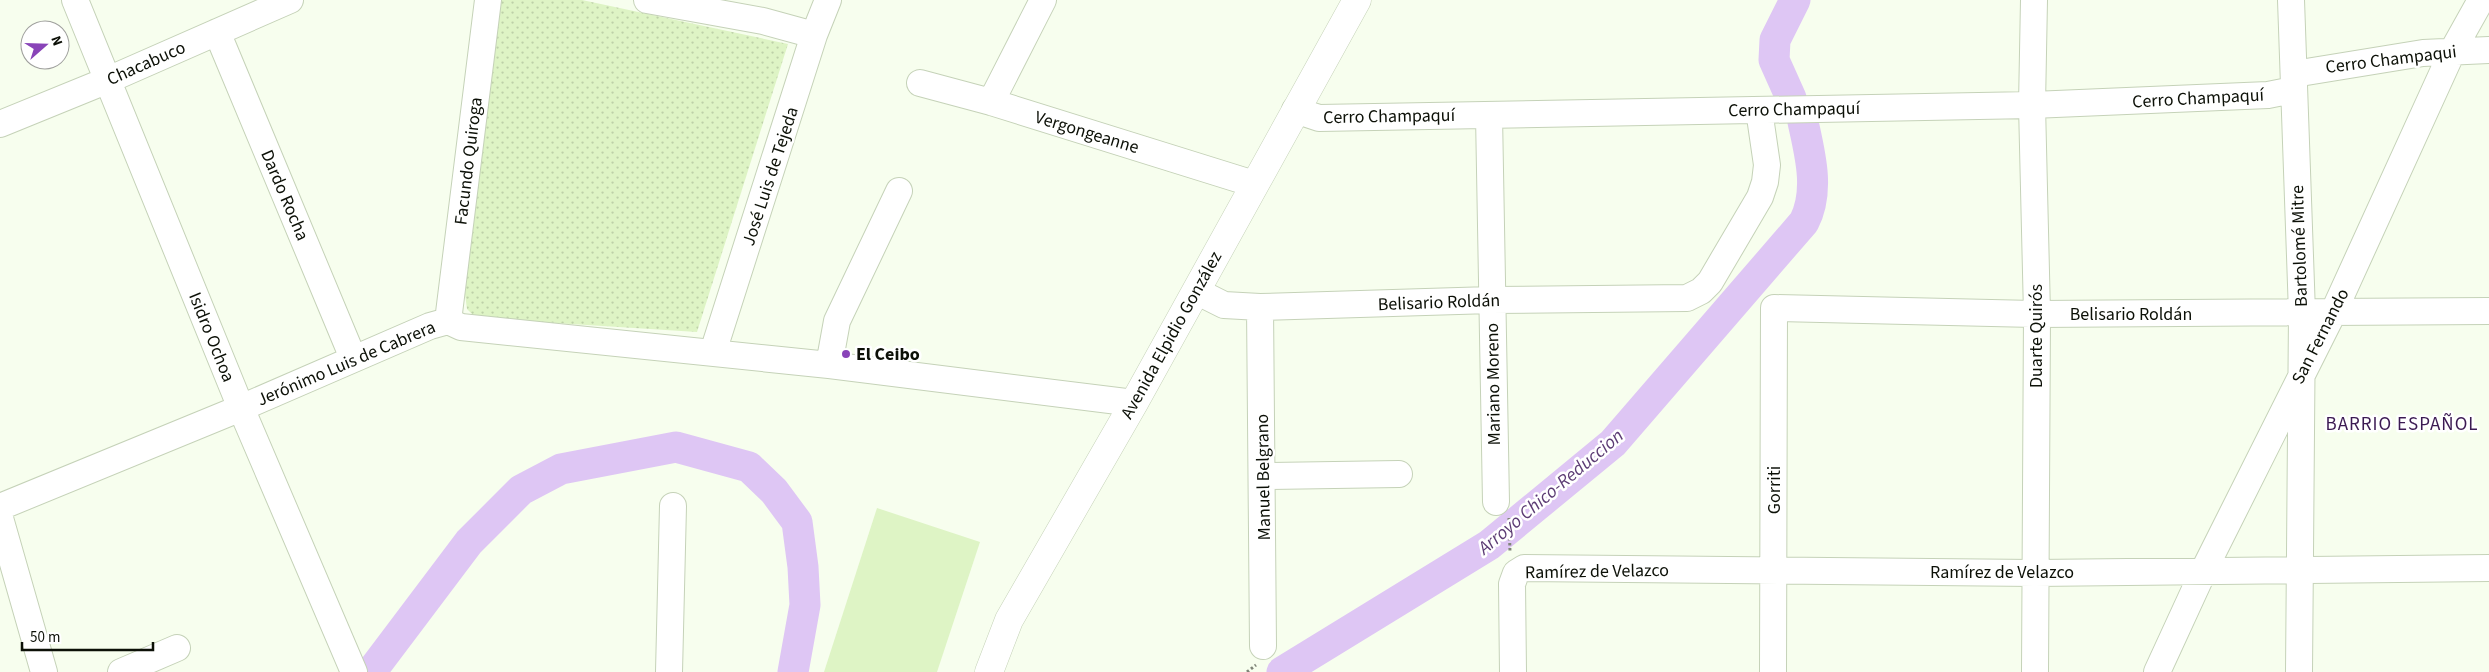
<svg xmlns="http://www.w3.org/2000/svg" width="2489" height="672" font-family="'Source Sans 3',sans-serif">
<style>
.park{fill:url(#park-dots)}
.pitch{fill:#def4c5}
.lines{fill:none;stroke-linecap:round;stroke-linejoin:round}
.river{stroke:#dec6f4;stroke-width:31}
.minor-casing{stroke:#c5d2b8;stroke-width:28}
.major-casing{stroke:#c5d2b8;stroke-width:29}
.path{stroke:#7f8478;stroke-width:3;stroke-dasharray:2.5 2.5;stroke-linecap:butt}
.minor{stroke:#fff;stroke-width:26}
.major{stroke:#fff;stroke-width:28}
.poi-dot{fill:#8944b8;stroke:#fff;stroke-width:2}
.labels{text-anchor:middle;stroke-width:5;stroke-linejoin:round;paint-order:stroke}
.street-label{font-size:18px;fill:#0c1007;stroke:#fff}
.poi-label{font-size:18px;font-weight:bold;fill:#0c1007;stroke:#fff;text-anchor:start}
.neighbourhood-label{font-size:19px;letter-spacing:1px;fill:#3b1a52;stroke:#fff}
.water-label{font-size:19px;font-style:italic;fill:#5c3c74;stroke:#fff}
</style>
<defs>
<pattern id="park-dots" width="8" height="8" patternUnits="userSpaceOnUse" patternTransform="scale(1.25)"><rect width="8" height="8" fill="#def4c5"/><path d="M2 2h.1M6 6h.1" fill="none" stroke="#bdd0a8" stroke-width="1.8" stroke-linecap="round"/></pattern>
</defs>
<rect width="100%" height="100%" fill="#f7feee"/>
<!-- park -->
<path class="park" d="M 496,0 L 582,0 L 788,44 L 697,332 L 476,318 L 467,309 L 465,294 Z"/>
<!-- pitch -->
<path class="pitch" d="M 877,508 L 980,542 L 937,672 L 824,672 Z"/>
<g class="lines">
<!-- river -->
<path class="river" d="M 1791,98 L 1774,60 L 1775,40 L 1795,0
M 371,672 L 469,542 L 521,490 L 561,469 L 676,447 L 749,467 L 774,491 L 797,522 L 803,567 L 805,605 L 793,672
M 1282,672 L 1489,545 L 1613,443 L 1804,222 C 1820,191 1810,154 1803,122"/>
<defs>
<path id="minor" d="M 75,0 L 241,408 L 354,672
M 647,0 L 763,21 L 814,35
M 2034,0 L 2032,105 L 2037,314 L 2035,672
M 2291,0 L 2302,313 L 2299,672
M 217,32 L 353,358
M 2294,74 L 2423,53 L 2489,50
M 920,83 L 991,102 L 1254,184
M 991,102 L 1043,0
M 1295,110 L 1319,118 L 2032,105 L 2268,95 L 2293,90
M 1489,115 L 1496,502
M 0,124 L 108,80 L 290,0
M 1196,291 L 1224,305 L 1260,307 L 1491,300 L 1687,298 L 1701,291 L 1710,282 L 1760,197 L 1765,182 L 1767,165 L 1759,110
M 1260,307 L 1263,646
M 448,321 L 488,0
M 713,352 L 814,35 L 828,0
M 829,365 L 837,321 L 899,191
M 1263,476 L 1399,474
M 0,507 L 241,408 L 430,326 L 448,321 L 461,327 L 829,365 L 1134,403
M 0,518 L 44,672
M 121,672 L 177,648
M 669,672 L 673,506
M 1513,672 L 1512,584 L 1516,573 L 1524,568 L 2036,573 L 2489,568
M 1773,672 L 1774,308 L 2037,314 L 2489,311
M 2157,672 L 2203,572 L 2334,311 L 2453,50 L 2481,0"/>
<path id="major" d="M 989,672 L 1009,620 L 1134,403 L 1357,0"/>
</defs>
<!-- minor casing -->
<use href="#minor" class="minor-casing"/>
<!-- major casing -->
<use href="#major" class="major-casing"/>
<!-- path -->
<path class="path" d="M 1509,518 L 1510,552
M 1247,672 L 1256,665"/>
<!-- minor -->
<use href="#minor" class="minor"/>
<!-- major -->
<use href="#major" class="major"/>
</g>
<!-- markers -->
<circle class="poi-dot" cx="846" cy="354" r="5"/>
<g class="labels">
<!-- street labels -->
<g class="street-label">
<text transform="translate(2391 59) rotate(-7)" y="6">Cerro Champaqui</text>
<text transform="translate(146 63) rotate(-24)" y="6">Chacabuco</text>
<text transform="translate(2198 98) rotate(-3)" y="6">Cerro Champaquí</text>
<text transform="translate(1794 109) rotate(-1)" y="6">Cerro Champaquí</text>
<text transform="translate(1389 116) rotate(-1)" y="6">Cerro Champaquí</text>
<text transform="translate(1087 132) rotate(17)" y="6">Vergongeanne</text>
<text transform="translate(468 161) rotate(-83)" y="6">Facundo Quiroga</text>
<text transform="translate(770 176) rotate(-72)" y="6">José Luis de Tejeda</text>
<text transform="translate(285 195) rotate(67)" y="6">Dardo Rocha</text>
<text transform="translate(2299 246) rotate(-92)" y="6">Bartolomé Mitre</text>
<text transform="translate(1439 302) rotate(-2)" y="6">Belisario Roldán</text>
<text x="2131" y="320">Belisario Roldán</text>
<text transform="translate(1171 335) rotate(-61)" y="6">Avenida Elpidio González</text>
<text transform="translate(2036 336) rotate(-90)" y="6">Duarte Quirós</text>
<text transform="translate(2320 336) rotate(-63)" y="6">San Fernando</text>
<text transform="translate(212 337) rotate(68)" y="6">Isidro Ochoa</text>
<text transform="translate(346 363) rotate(-23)" y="6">Jerónimo Luis de Cabrera</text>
<text transform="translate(1493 384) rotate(-91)" y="6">Mariano Moreno</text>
<text transform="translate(1263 477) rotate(-91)" y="6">Manuel Belgrano</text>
<text transform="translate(1774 490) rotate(-90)" y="6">Gorriti</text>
<text transform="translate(1597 571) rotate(-1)" y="6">Ramírez de Velazco</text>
<text x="2002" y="578">Ramírez de Velazco</text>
</g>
<!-- poi labels -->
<g class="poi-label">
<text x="856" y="360">El Ceibo</text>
</g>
<!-- neighbourhood labels -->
<g class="neighbourhood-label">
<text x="2402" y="430">BARRIO ESPAÑOL</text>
</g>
<!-- water labels -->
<g class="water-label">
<text transform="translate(1550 491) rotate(-40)" y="7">Arroyo Chico-Reduccion</text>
</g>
</g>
<!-- north arrow -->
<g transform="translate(45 45) rotate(70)"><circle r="24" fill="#ffffff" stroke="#9e9f9c"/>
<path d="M0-4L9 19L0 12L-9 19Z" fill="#8944b8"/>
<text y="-8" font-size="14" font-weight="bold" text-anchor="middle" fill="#0c1007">N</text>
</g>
<!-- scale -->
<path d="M22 642v8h131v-8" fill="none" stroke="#0c1007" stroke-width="2.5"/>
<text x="30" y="642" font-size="15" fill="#0c1007" stroke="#ffffff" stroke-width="4" paint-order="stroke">50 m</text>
</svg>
